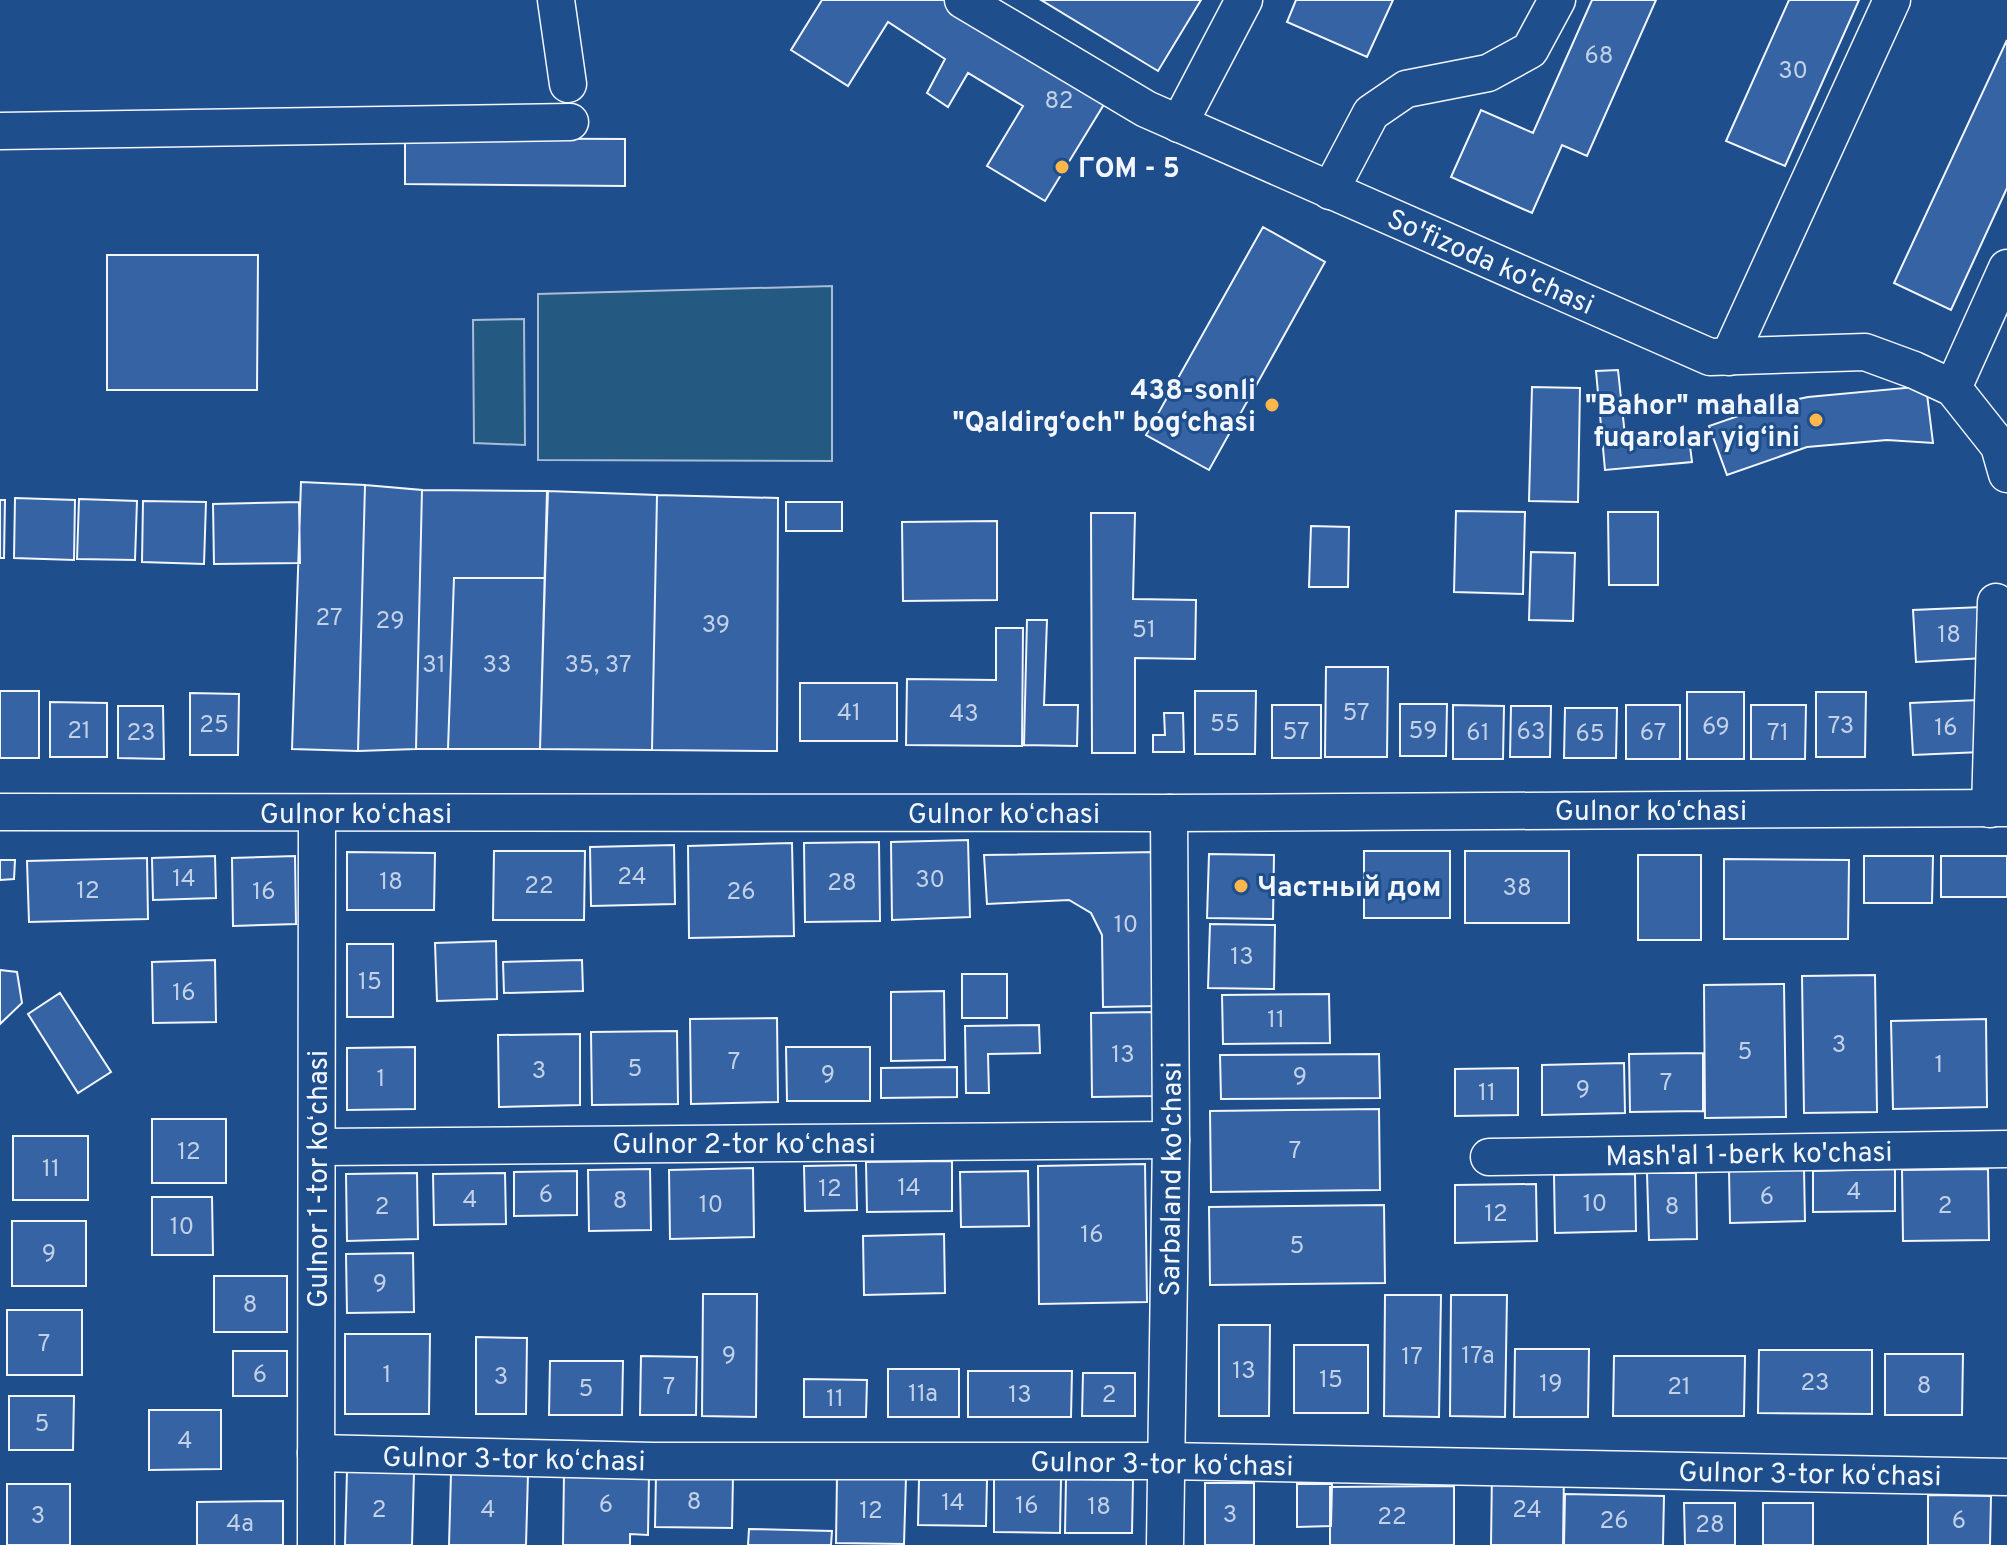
<svg xmlns="http://www.w3.org/2000/svg" width="2007" height="1545" font-family="Overpass,sans-serif">
<style>
.green{fill:#245a82;stroke:#a8bbd7;stroke-width:2}
.building{fill:#3563a3;stroke:#f2f6ff;stroke-width:2}
.lines{fill:none;stroke-linecap:round;stroke-linejoin:round}
.minor-casing{stroke:#f2f6ff;stroke-width:39}
.minor{stroke:#1f4e8c;stroke-width:36}
.poi-dot{fill:#ffb74d;stroke:#1f4e8c;stroke-width:3}
.labels{text-anchor:middle;stroke-width:6;stroke-linejoin:round;paint-order:stroke}
.number-label{font-size:24px;fill:#c3d1e8}
.poi-label{font-size:28px;font-weight:bold;fill:#f2f6ff;stroke:#1f4e8c;text-anchor:start}
.street-label{font-size:28px;fill:#f2f6ff;stroke:#1f4e8c}
</style>
<rect width="100%" height="100%" fill="#1f4e8c"/>
<!-- green -->
<path class="green" d="M 832,286 L 832,461 L 538,460 L 538,294 Z
M 524,319 L 525,445 L 474,443 L 473,320 Z"/>
<!-- building -->
<path class="building" d="M 822,0 L 976,0 L 1117,83 L 1045,201 L 987,166 L 1023,106 L 968,73 L 948,107 L 927,93 L 945,59 L 888,22 L 848,86 L 791,50 Z
M 1041,0 L 1201,0 L 1158,71 Z
M 1296,0 L 1393,0 L 1367,57 L 1287,22 Z
M 1592,0 L 1656,0 L 1587,156 L 1562,145 L 1532,213 L 1451,177 L 1481,110 L 1533,133 Z
M 1789,0 L 1859,0 L 1785,166 L 1726,141 Z
M 2007,40 L 2007,188 L 1951,310 L 1894,283 Z
M 405,138 L 625,139 L 625,186 L 405,184 Z
M 1263,227 L 1325,262 L 1209,470 L 1146,435 Z
M 107,255 L 258,255 L 257,390 L 107,390 Z
M 1618,370 L 1626,445 L 1689,438 L 1692,462 L 1605,470 L 1596,371 Z
M 1926,386 L 1933,443 L 1887,440 L 1807,447 L 1727,475 L 1709,426 L 1770,405 L 1808,397 Z
M 1532,387 L 1580,388 L 1578,502 L 1529,501 Z
M 301,482 L 365,485 L 358,751 L 292,749 Z
M 365,485 L 422,490 L 416,749 L 358,751 Z
M 422,490 L 548,491 L 545,578 L 454,578 L 448,749 L 416,749 Z
M 547,491 L 657,495 L 652,750 L 540,749 Z
M 657,495 L 778,498 L 777,751 L 652,750 Z
M 15,498 L 75,500 L 74,560 L 14,558 Z
M 79,499 L 137,501 L 135,560 L 77,559 Z
M 0,500 L 5,500 L 4,558 L 0,558 Z
M 143,501 L 206,502 L 204,564 L 142,562 Z
M 299,502 L 300,563 L 214,564 L 213,504 Z
M 786,502 L 842,502 L 842,531 L 786,531 Z
M 1456,511 L 1525,512 L 1523,594 L 1454,592 Z
M 1608,512 L 1658,512 L 1658,585 L 1609,585 Z
M 1091,513 L 1135,513 L 1133,599 L 1196,600 L 1195,659 L 1135,658 L 1135,753 L 1092,753 Z
M 997,521 L 997,600 L 903,601 L 902,522 Z
M 1311,526 L 1349,527 L 1348,587 L 1309,587 Z
M 1531,552 L 1575,553 L 1573,621 L 1529,620 Z
M 454,578 L 545,578 L 540,749 L 448,749 Z
M 1982,607 L 1984,658 L 1916,662 L 1913,610 Z
M 1027,620 L 1047,620 L 1044,705 L 1078,705 L 1077,746 L 1024,745 Z
M 996,628 L 1023,628 L 1022,746 L 906,745 L 907,679 L 996,680 Z
M 1326,667 L 1388,667 L 1387,757 L 1325,757 Z
M 800,683 L 897,683 L 897,741 L 800,741 Z
M 0,691 L 39,691 L 39,758 L 0,758 Z
M 1195,691 L 1256,691 L 1255,754 L 1195,754 Z
M 1687,692 L 1744,692 L 1744,759 L 1687,759 Z
M 1816,692 L 1866,692 L 1865,757 L 1816,757 Z
M 190,693 L 239,694 L 238,755 L 190,755 Z
M 1979,700 L 1981,752 L 1913,755 L 1910,703 Z
M 50,702 L 107,703 L 107,757 L 50,757 Z
M 1400,704 L 1447,704 L 1446,756 L 1400,756 Z
M 1272,705 L 1321,705 L 1321,758 L 1272,758 Z
M 1453,705 L 1504,706 L 1503,759 L 1453,759 Z
M 1626,705 L 1680,705 L 1680,759 L 1626,759 Z
M 1751,705 L 1806,705 L 1805,759 L 1751,759 Z
M 118,706 L 163,706 L 164,759 L 118,758 Z
M 1511,706 L 1551,706 L 1550,757 L 1510,757 Z
M 1565,708 L 1617,708 L 1616,758 L 1564,758 Z
M 1164,713 L 1183,713 L 1184,752 L 1153,752 L 1153,735 L 1165,735 Z
M 968,840 L 970,917 L 892,920 L 891,842 Z
M 879,842 L 880,921 L 805,922 L 804,843 Z
M 792,843 L 794,936 L 689,938 L 688,846 Z
M 674,845 L 675,904 L 591,906 L 590,847 Z
M 494,851 L 585,851 L 584,920 L 493,920 Z
M 1364,851 L 1450,851 L 1450,918 L 1364,918 Z
M 1465,851 L 1569,851 L 1569,923 L 1465,923 Z
M 347,852 L 435,853 L 434,910 L 347,910 Z
M 1155,852 L 1157,1006 L 1103,1007 L 1102,935 L 1091,913 L 1069,900 L 987,904 L 984,855 Z
M 1209,854 L 1274,855 L 1273,919 L 1207,918 Z
M 1638,855 L 1701,855 L 1701,940 L 1638,940 Z
M 215,856 L 216,898 L 153,900 L 152,858 Z
M 295,856 L 296,924 L 233,926 L 232,858 Z
M 1864,856 L 1933,856 L 1932,903 L 1864,903 Z
M 1941,856 L 2007,856 L 2007,897 L 1941,897 Z
M 147,858 L 148,919 L 29,922 L 27,861 Z
M 1724,859 L 1849,860 L 1848,939 L 1724,939 Z
M 0,860 L 15,860 L 14,879 L 0,880 Z
M 1210,924 L 1275,925 L 1274,989 L 1208,988 Z
M 496,941 L 497,999 L 437,1001 L 435,943 Z
M 347,944 L 393,944 L 393,1017 L 347,1017 Z
M 215,960 L 216,1022 L 153,1023 L 152,962 Z
M 582,960 L 583,991 L 504,993 L 503,962 Z
M 0,970 L 17,972 L 22,1003 L 0,1024 Z
M 962,974 L 1007,974 L 1007,1018 L 962,1018 Z
M 1875,975 L 1877,1112 L 1804,1113 L 1802,976 Z
M 1784,984 L 1786,1117 L 1705,1118 L 1704,985 Z
M 944,991 L 945,1060 L 891,1061 L 891,992 Z
M 60,993 L 111,1072 L 78,1093 L 28,1014 Z
M 1329,994 L 1330,1043 L 1223,1044 L 1222,995 Z
M 1154,1012 L 1155,1096 L 1092,1097 L 1091,1013 Z
M 777,1018 L 778,1102 L 691,1104 L 690,1019 Z
M 1986,1019 L 1987,1107 L 1893,1109 L 1891,1021 Z
M 1039,1025 L 1040,1053 L 988,1054 L 989,1093 L 966,1093 L 965,1026 Z
M 677,1031 L 678,1104 L 592,1105 L 591,1032 Z
M 580,1034 L 580,1105 L 499,1107 L 498,1035 Z
M 415,1047 L 415,1109 L 347,1110 L 347,1048 Z
M 786,1047 L 870,1047 L 870,1101 L 787,1101 Z
M 1703,1053 L 1703,1111 L 1630,1112 L 1629,1054 Z
M 1379,1054 L 1380,1098 L 1221,1099 L 1220,1055 Z
M 1624,1063 L 1625,1113 L 1542,1115 L 1542,1065 Z
M 957,1067 L 957,1097 L 881,1098 L 881,1068 Z
M 1518,1068 L 1518,1115 L 1455,1116 L 1455,1069 Z
M 1379,1109 L 1380,1190 L 1211,1192 L 1210,1111 Z
M 152,1119 L 226,1119 L 226,1183 L 152,1183 Z
M 13,1136 L 88,1136 L 88,1200 L 13,1200 Z
M 952,1161 L 952,1211 L 867,1212 L 866,1162 Z
M 1145,1164 L 1147,1302 L 1039,1304 L 1038,1166 Z
M 856,1165 L 857,1210 L 805,1211 L 804,1166 Z
M 753,1168 L 754,1237 L 670,1239 L 669,1170 Z
M 650,1169 L 651,1230 L 589,1231 L 588,1170 Z
M 1804,1169 L 1805,1221 L 1730,1223 L 1729,1170 Z
M 1895,1169 L 1895,1211 L 1813,1212 L 1813,1171 Z
M 1988,1169 L 1989,1240 L 1903,1241 L 1902,1170 Z
M 577,1171 L 577,1215 L 514,1216 L 514,1172 Z
M 1028,1171 L 1029,1226 L 961,1227 L 960,1172 Z
M 417,1173 L 418,1239 L 347,1241 L 346,1174 Z
M 505,1173 L 506,1224 L 434,1225 L 433,1174 Z
M 1647,1173 L 1696,1173 L 1697,1239 L 1649,1240 Z
M 1635,1174 L 1636,1231 L 1555,1233 L 1554,1175 Z
M 1536,1184 L 1537,1241 L 1455,1243 L 1455,1185 Z
M 152,1197 L 212,1197 L 213,1255 L 152,1255 Z
M 1384,1205 L 1385,1283 L 1210,1285 L 1209,1207 Z
M 12,1221 L 86,1221 L 86,1286 L 12,1286 Z
M 944,1234 L 945,1293 L 864,1295 L 863,1236 Z
M 413,1253 L 414,1312 L 347,1313 L 346,1254 Z
M 214,1276 L 287,1276 L 287,1332 L 214,1332 Z
M 703,1294 L 757,1294 L 756,1417 L 702,1416 Z
M 1385,1295 L 1441,1295 L 1439,1417 L 1384,1416 Z
M 1451,1295 L 1507,1295 L 1505,1417 L 1450,1416 Z
M 7,1310 L 82,1310 L 82,1375 L 7,1375 Z
M 1219,1325 L 1270,1325 L 1269,1416 L 1219,1416 Z
M 345,1334 L 430,1334 L 429,1414 L 345,1414 Z
M 476,1337 L 527,1338 L 526,1414 L 476,1414 Z
M 1294,1345 L 1368,1345 L 1368,1413 L 1294,1413 Z
M 1515,1349 L 1589,1349 L 1588,1417 L 1514,1417 Z
M 1759,1350 L 1872,1350 L 1872,1414 L 1758,1413 Z
M 233,1351 L 287,1351 L 287,1396 L 233,1396 Z
M 1885,1354 L 1963,1354 L 1962,1415 L 1885,1415 Z
M 641,1356 L 697,1357 L 696,1415 L 640,1415 Z
M 1614,1356 L 1745,1356 L 1744,1416 L 1613,1416 Z
M 550,1361 L 623,1361 L 622,1415 L 549,1415 Z
M 888,1369 L 959,1369 L 959,1417 L 888,1417 Z
M 968,1371 L 1072,1371 L 1071,1417 L 968,1417 Z
M 1083,1373 L 1135,1373 L 1135,1416 L 1082,1416 Z
M 804,1379 L 867,1380 L 866,1417 L 804,1417 Z
M 9,1396 L 74,1396 L 73,1450 L 9,1450 Z
M 149,1410 L 221,1410 L 221,1469 L 149,1470 Z
M 347,1471 L 414,1472 L 412,1545 L 345,1545 Z
M 1492,1471 L 1564,1472 L 1563,1545 L 1491,1545 Z
M 451,1473 L 528,1474 L 526,1545 L 449,1545 Z
M 564,1473 L 649,1474 L 648,1535 L 630,1534 L 630,1545 L 563,1545 Z
M 656,1475 L 733,1475 L 732,1528 L 655,1527 Z
M 837,1477 L 906,1477 L 904,1544 L 836,1543 Z
M 994,1478 L 1061,1479 L 1060,1533 L 994,1532 Z
M 1066,1479 L 1133,1480 L 1132,1533 L 1065,1533 Z
M 919,1480 L 987,1480 L 986,1526 L 918,1525 Z
M 1205,1483 L 1254,1483 L 1254,1545 L 1205,1545 Z
M 7,1484 L 70,1484 L 70,1545 L 7,1545 Z
M 1297,1484 L 1332,1484 L 1331,1526 L 1297,1527 Z
M 1454,1486 L 1454,1545 L 1330,1545 L 1330,1487 Z
M 1565,1494 L 1664,1496 L 1663,1545 L 1564,1545 Z
M 1928,1495 L 1991,1496 L 1990,1545 L 1928,1545 Z
M 283,1501 L 283,1545 L 197,1545 L 197,1502 Z
M 1684,1503 L 1735,1503 L 1735,1545 L 1685,1545 Z
M 1763,1503 L 1813,1503 L 1813,1545 L 1763,1545 Z
M 749,1529 L 832,1531 L 831,1545 L 748,1545 Z"/>
<g class="lines">
<defs>
<g id="minor">
<path d="M 556,0 L 568,84"/>
<path id="s1" d="M 963,0 L 1146,109 L 1710,357 L 1865,352 L 1914,370 L 1953,388 L 1999,446 L 2007,474"/>
<path d="M 1179,124 L 1244,0"/>
<path d="M 0,131 L 570,122"/>
<path d="M 1330,191 L 1371,113 L 1406,89 L 1488,73 L 1530,50 L 1557,0"/>
<path d="M 1729,357 L 1892,0"/>
<path d="M 1953,388 L 2007,268"/>
<path d="M 1990,809 L 1996,602"/>
<path d="M 0,812 L 1169,813 L 2007,808"/>
<path d="M 318,1147 L 1171,1140"/>
<path id="s2" d="M 1489,1157 L 2007,1149"/>
<path d="M 316,1453 L 653,1461 L 1166,1461 L 2007,1477"/>
<path d="M 316,1545 L 317,813"/>
<path id="s3" d="M 1165,1545 L 1171,1140 L 1169,813"/>
</g>
</defs>
<!-- minor casing -->
<use href="#minor" class="minor-casing"/>
<!-- minor -->
<use href="#minor" class="minor"/>
</g>
<!-- markers -->
<g class="poi-dot">
<circle cx="1062" cy="167" r="8"/>
<circle cx="1272" cy="405" r="8"/>
<circle cx="1816" cy="420" r="8"/>
<circle cx="1241" cy="886" r="8"/>
</g>
<g class="labels">
<!-- number labels -->
<g class="number-label">
<text x="1599" y="63">68</text>
<text x="1793" y="78">30</text>
<text x="1059" y="108">82</text>
<text x="329" y="625">27</text>
<text x="390" y="628">29</text>
<text x="716" y="632">39</text>
<text x="1144" y="637">51</text>
<text x="1949" y="642">18</text>
<text x="434" y="672">31</text>
<text x="497" y="672">33</text>
<text x="598" y="672">35, 37</text>
<text x="849" y="720">41</text>
<text x="1356" y="720">57</text>
<text x="964" y="721">43</text>
<text x="1225" y="731">55</text>
<text x="214" y="732">25</text>
<text x="1841" y="733">73</text>
<text x="1716" y="734">69</text>
<text x="1946" y="735">16</text>
<text x="79" y="738">21</text>
<text x="1423" y="738">59</text>
<text x="1296" y="739">57</text>
<text x="1531" y="739">63</text>
<text x="141" y="740">23</text>
<text x="1478" y="740">61</text>
<text x="1653" y="740">67</text>
<text x="1778" y="740">71</text>
<text x="1590" y="741">65</text>
<text x="632" y="884">24</text>
<text x="184" y="886">14</text>
<text x="930" y="887">30</text>
<text x="391" y="889">18</text>
<text x="842" y="890">28</text>
<text x="539" y="893">22</text>
<text x="1517" y="895">38</text>
<text x="88" y="898">12</text>
<text x="264" y="899">16</text>
<text x="741" y="899">26</text>
<text x="1126" y="932">10</text>
<text x="1242" y="964">13</text>
<text x="370" y="989">15</text>
<text x="184" y="1000">16</text>
<text x="1276" y="1027">11</text>
<text x="1839" y="1052">3</text>
<text x="1745" y="1059">5</text>
<text x="1123" y="1062">13</text>
<text x="734" y="1069">7</text>
<text x="1939" y="1072">1</text>
<text x="635" y="1076">5</text>
<text x="539" y="1078">3</text>
<text x="828" y="1082">9</text>
<text x="1300" y="1084">9</text>
<text x="381" y="1086">1</text>
<text x="1666" y="1090">7</text>
<text x="1583" y="1097">9</text>
<text x="1487" y="1100">11</text>
<text x="1295" y="1158">7</text>
<text x="189" y="1159">12</text>
<text x="51" y="1176">11</text>
<text x="909" y="1195">14</text>
<text x="830" y="1196">12</text>
<text x="1854" y="1199">4</text>
<text x="546" y="1202">6</text>
<text x="1767" y="1204">6</text>
<text x="470" y="1207">4</text>
<text x="620" y="1208">8</text>
<text x="1595" y="1211">10</text>
<text x="711" y="1212">10</text>
<text x="1945" y="1213">2</text>
<text x="382" y="1214">2</text>
<text x="1672" y="1214">8</text>
<text x="1496" y="1221">12</text>
<text x="182" y="1234">10</text>
<text x="1092" y="1242">16</text>
<text x="1297" y="1253">5</text>
<text x="49" y="1261">9</text>
<text x="380" y="1291">9</text>
<text x="250" y="1312">8</text>
<text x="44" y="1351">7</text>
<text x="729" y="1363">9</text>
<text x="1478" y="1363">17а</text>
<text x="1412" y="1364">17</text>
<text x="1244" y="1378">13</text>
<text x="260" y="1382">6</text>
<text x="387" y="1382">1</text>
<text x="501" y="1384">3</text>
<text x="1331" y="1387">15</text>
<text x="1815" y="1390">23</text>
<text x="1551" y="1391">19</text>
<text x="1924" y="1393">8</text>
<text x="669" y="1394">7</text>
<text x="1679" y="1394">21</text>
<text x="586" y="1396">5</text>
<text x="923" y="1401">11а</text>
<text x="1020" y="1402">13</text>
<text x="1109" y="1402">2</text>
<text x="835" y="1406">11</text>
<text x="42" y="1431">5</text>
<text x="185" y="1448">4</text>
<text x="694" y="1509">8</text>
<text x="953" y="1510">14</text>
<text x="606" y="1512">6</text>
<text x="1027" y="1513">16</text>
<text x="1099" y="1514">18</text>
<text x="379" y="1517">2</text>
<text x="488" y="1517">4</text>
<text x="1527" y="1517">24</text>
<text x="871" y="1518">12</text>
<text x="1230" y="1522">3</text>
<text x="38" y="1523">3</text>
<text x="1392" y="1524">22</text>
<text x="1614" y="1528">26</text>
<text x="1959" y="1528">6</text>
<text x="240" y="1531">4а</text>
<text x="1710" y="1532">28</text>
</g>
<!-- poi labels -->
<g class="poi-label">
<text x="1078" y="177">ГОМ - 5</text>
<text x="1256" y="399" text-anchor="end">438-sonli<tspan x="1256" dy="32">"Qaldirg‘och" bog‘chasi</tspan></text>
<text x="1800" y="414" text-anchor="end">"Bahor" mahalla<tspan x="1800" dy="32">fuqarolar yig‘ini</tspan></text>
<text x="1257" y="896">Частный дом</text>
</g>
<!-- street labels -->
<g class="street-label">
<text dy="10" stroke="none"><textPath href="#s1" startOffset="590">So'fizoda ko'chasi</textPath></text>
<text x="1651" y="820">Gulnor koʻchasi</text>
<text x="356" y="823">Gulnor koʻchasi</text>
<text x="1004" y="823">Gulnor koʻchasi</text>
<text x="744" y="1153">Gulnor 2-tor koʻchasi</text>
<text dy="10" stroke="none"><textPath href="#s2" startOffset="260">Mash'al 1-berk ko'chasi</textPath></text>
<text transform="translate(317 1179) rotate(-90)" y="10">Gulnor 1-tor koʻchasi</text>
<text dy="10" stroke="none"><textPath href="#s3" startOffset="366">Sarbaland ko'chasi</textPath></text>
<text transform="translate(514 1458) rotate(1)" y="10">Gulnor 3-tor koʻchasi</text>
<text transform="translate(1162 1463) rotate(1)" y="10">Gulnor 3-tor koʻchasi</text>
<text transform="translate(1810 1473) rotate(1)" y="10">Gulnor 3-tor koʻchasi</text>
</g>
</g>
</svg>
